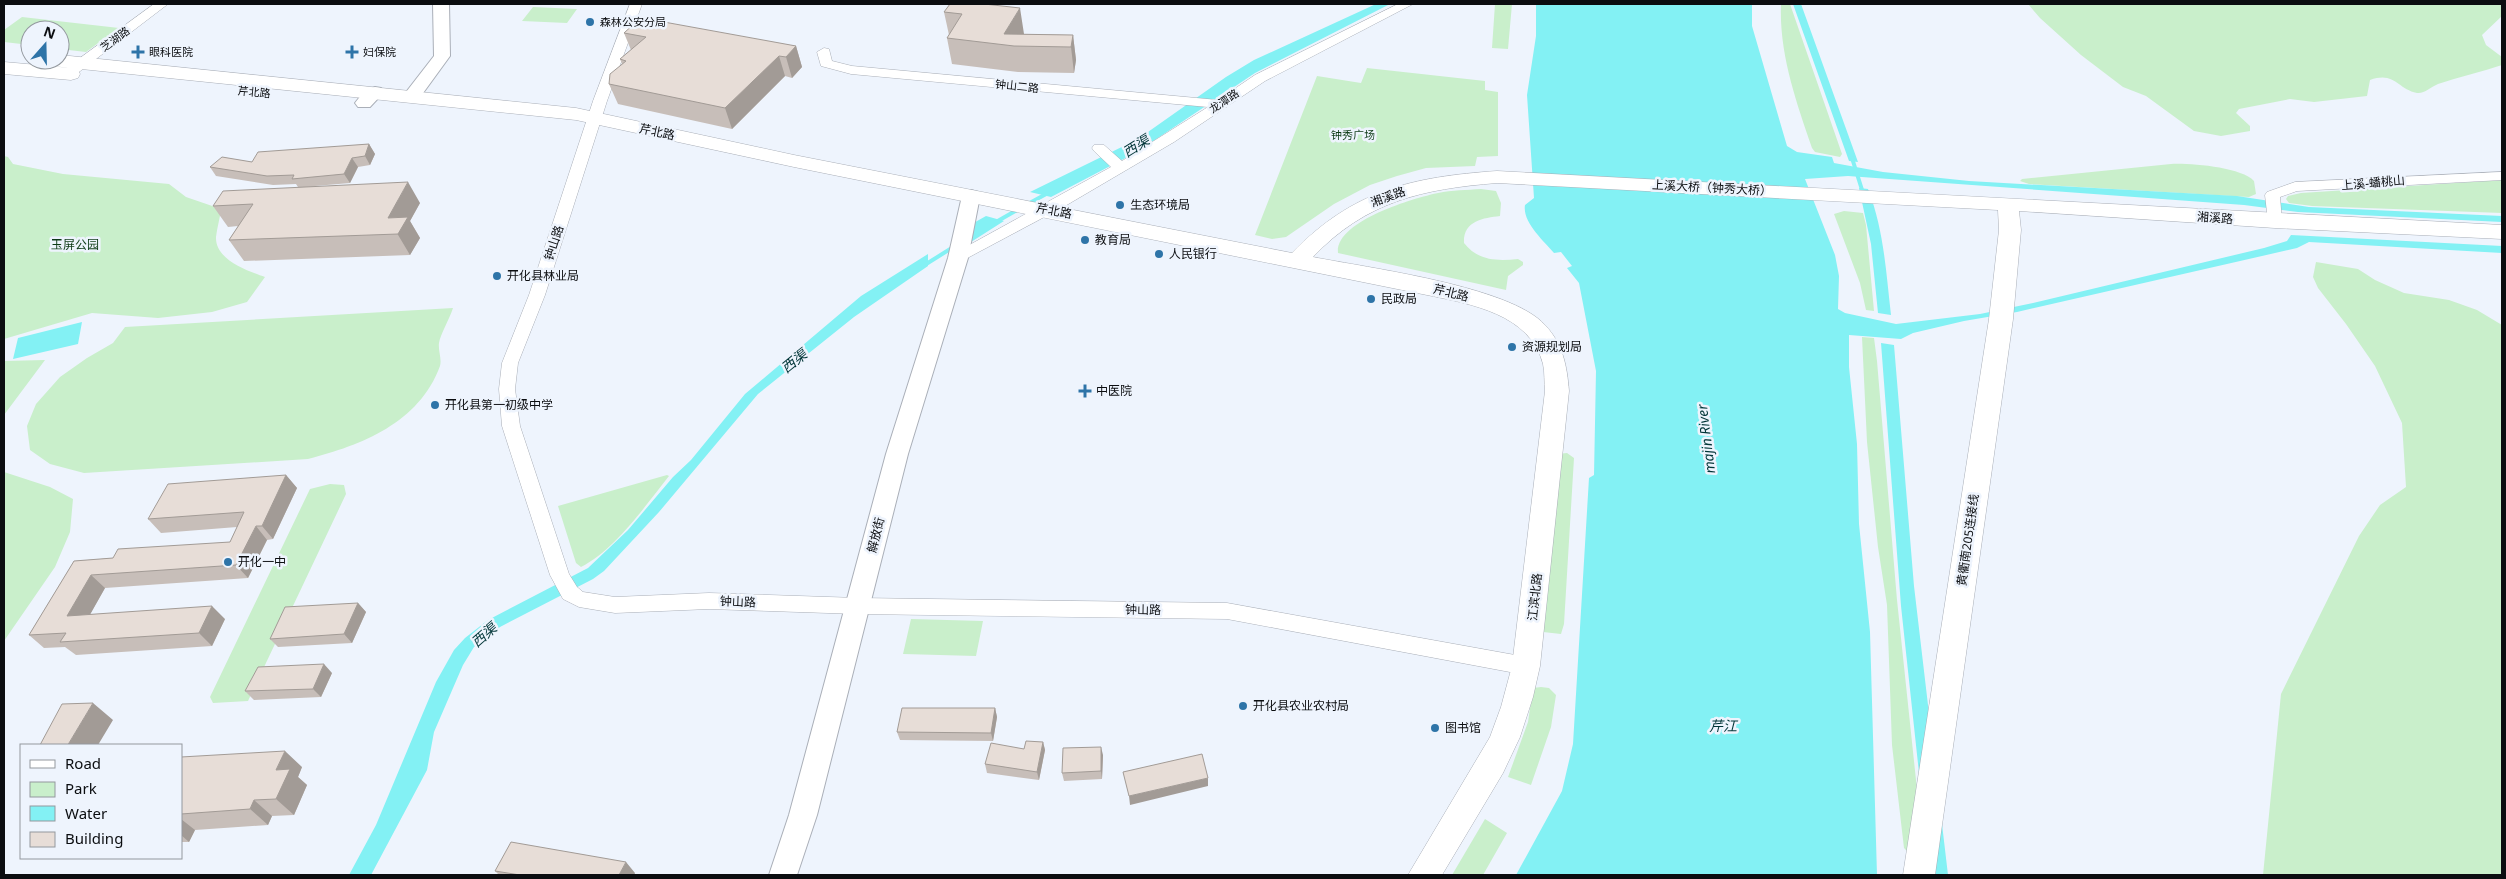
<svg xmlns="http://www.w3.org/2000/svg" width="2506" height="879" font-family="'Noto Sans','Noto Sans SC',sans-serif">
<style>
.green{fill:#c9efcb}
.water{fill:#83f1f4}
.lines{fill:none;stroke-linecap:round;stroke-linejoin:round}
.stream{stroke:#83f1f4;stroke-width:4}
.minor-casing{stroke:#aaafb8;stroke-width:1}
.tertiary-casing{stroke:#aaafb8;stroke-width:2}
.secondary-casing{stroke:#aaafb8;stroke-width:1}
.minor{fill:#fff;fill-rule:evenodd}
.tertiary{fill:#fff;fill-rule:evenodd}
.secondary{fill:#fff;fill-rule:evenodd}
.wall{fill:#c7beb9}
.shaded-wall{fill:#a29b96}
.building{fill:#e7ddd7;stroke:#a29b96}
.poi-dot{fill:#2e74a8;stroke:#eef4fd;stroke-width:2}
.labels{text-anchor:middle;stroke-width:5;stroke-linejoin:round;paint-order:stroke}
.far-poi-label{font-size:11px;fill:#0b0d10;stroke:#eef4fd;text-anchor:start}
.far-street-label{font-size:11px;fill:#0b0d10;stroke:#eef4fd}
.far-park-label{font-size:11px;fill:#0e3b17;stroke:#eef4fd}
.street-label{font-size:12px;fill:#0b0d10;stroke:#eef4fd}
.poi-label{font-size:12px;fill:#0b0d10;stroke:#eef4fd;text-anchor:start}
.park-label{font-size:12px;fill:#0e3b17;stroke:#eef4fd}
.water-label{font-size:14px;font-style:italic;fill:#003537;stroke:#eef4fd}
</style>
<rect width="100%" height="100%" fill="#eef4fd"/>
<!-- green -->
<path class="green" d="M 1495,4 L 1512,4 L 1508,49 L 1492,48 Z
M 1781,4 L 1790,4 L 1842,154 L 1840,157 L 1815,152 L 1812,148 C 1796,101 1779,54 1781,4 Z
M 2028,4 L 2502,4 L 2502,16 L 2482,35 L 2486,45 L 2502,57 L 2502,65 C 2481,72 2459,77 2438,84 C 2431,87 2424,94 2417,93 C 2397,89 2395,71 2370,80 L 2367,96 L 2314,102 L 2290,99 L 2239,109 L 2236,113 L 2250,126 L 2250,131 L 2221,136 L 2194,131 L 2146,96 L 2123,87 L 2081,55 L 2040,18 Z
M 533,7 L 577,9 L 567,23 L 522,21 Z
M 22,17 L 119,28 L 86,52 L 60,49 L 60,30 L 30,30 L 30,45 L 4,42 L 4,30 Z
M 1367,68 L 1485,81 L 1485,90 L 1498,92 L 1498,156 L 1477,157 L 1475,166 L 1426,168 L 1397,176 L 1370,185 L 1334,204 L 1286,237 L 1272,239 L 1255,235 L 1317,76 L 1361,83 Z
M 4,156 L 8,157 L 13,164 L 63,174 L 169,184 L 186,197 L 221,209 C 220,218 217,228 216,237 C 215,260 248,271 265,277 L 247,302 L 212,312 L 158,318 L 92,313 L 4,339 Z
M 2171,164 C 2190,163 2241,167 2254,181 L 2256,194 L 2249,197 L 2029,184 L 2020,181 L 2022,179 Z
M 2502,180 L 2502,213 L 2312,206 L 2289,203 L 2286,199 L 2288,196 L 2301,193 Z
M 1481,189 L 1496,191 L 1501,203 L 1500,216 C 1483,218 1463,221 1464,243 C 1478,261 1497,261 1518,259 L 1523,262 L 1523,265 L 1508,276 L 1506,290 L 1338,253 C 1335,221 1414,198 1438,193 C 1452,190 1467,190 1481,189 Z
M 1844,211 L 1863,213 L 1866,225 L 1874,311 L 1866,310 L 1860,283 L 1834,214 Z
M 2316,262 L 2358,269 L 2375,280 L 2404,293 L 2449,300 L 2477,310 L 2502,325 L 2502,875 L 2263,875 L 2281,694 L 2359,536 L 2380,505 L 2406,487 L 2402,423 L 2375,366 L 2346,324 L 2318,288 L 2313,277 Z
M 453,308 C 450,318 440,335 439,343 C 438,351 442,359 440,366 C 419,423 362,445 308,459 L 84,473 L 50,464 L 30,450 L 27,426 L 36,404 L 60,377 L 87,358 L 113,343 L 125,327 Z
M 1862,337 L 1874,338 L 1877,361 L 1897,600 L 1918,799 L 1907,851 L 1904,848 L 1892,745 L 1887,605 L 1878,547 L 1867,442 Z
M 45,360 L 4,415 L 4,361 Z
M 1567,453 L 1574,458 L 1564,624 L 1561,634 L 1543,632 L 1557,454 Z
M 4,472 L 50,487 L 73,499 L 70,532 L 55,567 L 4,641 Z
M 667,475 L 669,476 C 645,506 615,550 581,567 L 576,563 L 558,506 Z
M 330,484 L 344,485 L 346,494 L 248,701 L 213,703 L 210,697 L 310,489 Z
M 911,619 L 983,621 L 976,656 L 903,654 Z
M 1541,687 L 1549,688 L 1556,695 L 1551,727 L 1531,785 L 1508,777 L 1528,722 L 1533,688 Z
M 1485,819 L 1507,833 L 1483,875 L 1452,875 Z"/>
<!-- water -->
<path class="water" d="M 1376,4 L 1390,4 L 1255,73 L 1137,152 L 1051,197 L 1030,192 L 1138,139 L 1226,77 L 1254,60 Z
M 1536,4 L 1752,4 L 1752,26 L 1787,146 L 1797,152 L 1832,157 L 1834,163 L 1883,172 L 1969,181 L 2237,196 L 2309,207 L 2502,216 L 2502,222 L 2298,212 L 2244,205 L 1848,176 L 1805,179 L 1835,255 L 1839,276 L 1838,309 L 1845,313 L 1896,324 L 1980,314 L 2033,303 L 2264,248 L 2287,241 L 2291,235 L 2502,246 L 2502,253 L 2309,242 L 2297,248 L 2017,312 L 1964,321 L 1913,333 L 1901,339 L 1849,335 L 1849,367 L 1857,444 L 1859,524 L 1870,632 L 1877,875 L 1516,875 L 1562,791 L 1573,744 L 1589,478 L 1594,475 L 1596,371 L 1579,283 L 1567,268 L 1572,266 L 1561,252 L 1554,253 C 1544,241 1522,222 1525,205 L 1534,198 L 1527,95 L 1536,36 Z
M 1793,4 L 1801,4 L 1858,162 L 1849,161 Z
M 1859,188 L 1868,189 C 1884,230 1886,272 1891,315 L 1878,313 L 1871,244 Z
M 986,216 L 1004,221 L 971,242 L 970,225 Z
M 928,254 L 928,266 L 854,317 L 758,394 L 659,512 L 604,571 L 593,579 L 500,627 L 474,647 L 463,665 L 434,732 L 427,770 L 371,875 L 349,875 L 376,825 L 436,682 L 454,650 L 465,638 L 488,620 L 588,568 L 628,530 L 673,477 L 691,460 L 745,394 L 861,296 Z
M 82,322 L 78,344 L 13,359 L 18,338 Z
M 1881,343 L 1894,345 L 1914,586 L 1948,875 L 1930,875 L 1901,606 Z"/>
<g class="lines">
<!-- stream -->
<path class="stream" d="M 1852,158 L 1863,193
M 1026,205 L 1048,193
M 996,222 L 1017,210
M 923,266 L 955,246"/>
<defs>
<path id="minor" d="M 154,4 L 168,4 L 75,75 L 65,75 L 63,72 L 65,69 Z
M 630,4 L 642,4 L 607,101 L 545,295 L 518,363 L 515,389 L 520,426 L 569,574 L 577,587 L 583,592 L 615,597 L 709,593 L 858,598 L 1227,603 L 1526,657 L 1533,660 L 1536,666 L 1533,672 L 1526,675 L 1227,619 L 858,614 L 709,609 L 615,613 L 579,607 L 563,599 L 550,575 L 502,426 L 499,389 L 502,363 L 529,295 L 593,101 Z
M 1398,4 L 1413,4 L 1265,81 L 1174,142 L 1065,206 L 958,263 L 950,258 L 953,254 L 1111,167 L 1094,151 L 1092,148 L 1094,145 L 1104,145 L 1122,161 L 1208,107 L 851,74 L 821,66 L 817,52 L 824,48 L 829,49 L 832,61 L 852,66 L 1218,100 L 1255,75 Z
M 2502,172 L 2502,180 L 2297,191 L 2280,197 L 2282,221 L 2280,224 L 2275,226 L 2268,221 L 2265,195 L 2267,192 L 2295,182 Z"/>
<path id="tertiary" d="M 433,4 L 449,4 L 450,56 L 418,100 L 406,100 L 403,96 L 434,56 Z
M 375,87 L 381,88 L 384,92 L 370,107 L 358,107 L 355,103 C 360,96 367,89 375,87 Z
M 971,190 L 978,192 L 980,196 L 968,258 L 908,454 L 817,815 L 797,875 L 769,875 L 789,815 L 886,454 L 948,258 L 962,196 L 964,192 Z"/>
<path id="secondary" d="M 60,55 L 576,108 L 794,155 L 1292,253 C 1353,190 1412,177 1497,171 L 2502,225 L 2502,239 L 2275,228 L 2019,211 L 2021,230 L 2013,319 L 1935,875 L 1903,875 L 1989,319 L 1999,230 L 1998,210 L 1497,183 C 1423,189 1366,201 1313,257 C 1368,268 1510,286 1545,325 C 1563,344 1567,366 1569,391 L 1540,666 L 1533,697 L 1520,737 L 1503,773 L 1442,875 L 1408,875 L 1490,737 L 1501,707 L 1512,666 L 1545,391 C 1544,382 1545,373 1543,364 C 1530,314 1471,304 1427,295 L 794,167 L 576,120 L 52,66 L 45,64 L 43,60 L 60,60 Z
M 4,62 L 71,68 L 78,70 L 80,74 L 78,78 L 71,80 L 4,74 Z"/>
</defs>
<!-- minor casing -->
<use href="#minor" class="minor-casing"/>
<!-- tertiary casing -->
<use href="#tertiary" class="tertiary-casing"/>
<!-- secondary casing -->
<use href="#secondary" class="secondary-casing"/>
<!-- minor -->
<use href="#minor" class="minor"/>
<!-- tertiary -->
<use href="#tertiary" class="tertiary"/>
<!-- secondary -->
<use href="#secondary" class="secondary"/>
</g>
<!-- wall -->
<path class="wall" d="M 950,4 L 1024,34 L 1073,35 L 1076,60 L 1074,73 L 1018,72 L 952,64 L 947,38 L 949,35 L 944,12 Z
M 658,26 L 796,46 L 802,67 L 792,78 L 785,76 L 732,129 L 618,104 L 609,84 L 622,64 L 620,59 L 631,50 L 624,33 Z
M 369,144 L 375,154 L 370,165 L 358,167 L 350,183 L 315,186 L 420,203 L 410,221 L 420,238 L 410,255 L 244,261 L 229,240 L 238,226 L 228,227 L 213,206 L 298,187 L 296,184 L 273,185 L 216,176 L 210,167 L 252,162 Z
M 286,475 L 297,488 L 273,539 L 267,540 L 248,578 L 105,588 L 90,614 L 225,619 L 212,646 L 76,655 L 65,647 L 44,648 L 29,635 L 74,561 L 113,558 L 230,542 L 237,527 L 161,533 L 148,519 Z
M 358,603 L 366,612 L 352,643 L 278,647 L 270,639 Z
M 332,673 L 321,697 L 254,700 L 245,691 Z
M 995,708 L 997,717 L 993,741 L 900,740 L 897,732 Z
M 1043,742 L 1045,750 L 1039,780 L 987,773 L 985,764 Z
M 1103,755 L 1102,779 L 1064,781 L 1062,773 Z
M 181,757 L 302,767 L 298,777 L 307,785 L 294,815 L 272,816 L 268,825 L 195,830 L 189,842 L 181,842 Z
M 495,871 L 635,873 L 634,875 L 499,875 Z"/>
<!-- shaded-wall -->
<path class="shaded-wall" d="M 1020,8 L 1024,34 L 1004,34 Z
M 1073,35 L 1076,60 L 1074,73 L 1071,47 Z
M 796,46 L 802,67 L 792,78 L 786,57 Z
M 779,56 L 785,76 L 732,129 L 725,108 Z
M 369,144 L 375,154 L 370,165 L 365,156 Z
M 352,158 L 358,167 L 350,183 L 344,174 Z
M 408,182 L 420,203 L 410,221 L 420,238 L 410,255 L 388,218 Z
M 286,475 L 297,488 L 273,539 L 262,526 Z
M 256,526 L 267,540 L 248,578 L 236,565 Z
M 91,575 L 105,588 L 82,629 L 67,616 Z
M 358,603 L 366,612 L 352,643 L 344,634 Z
M 212,606 L 225,619 L 212,646 L 199,633 Z
M 324,664 L 332,673 L 321,697 L 313,689 Z
M 93,703 L 113,720 L 98,745 L 68,745 L 69,743 Z
M 995,708 L 997,717 L 993,741 L 991,733 Z
M 1043,742 L 1045,750 L 1039,780 L 1037,772 Z
M 1101,747 L 1103,755 L 1102,779 L 1101,771 Z
M 285,751 L 302,767 L 298,777 L 307,785 L 294,815 L 276,799 L 276,770 Z
M 1208,778 L 1208,786 L 1130,805 L 1129,796 Z
M 254,800 L 272,816 L 268,825 L 250,809 Z
M 181,819 L 195,830 L 189,842 L 181,835 Z
M 626,862 L 635,873 L 634,875 L 619,875 Z"/>
<!-- building -->
<path class="building" d="M 950,4 L 984,4 L 1020,8 L 1004,34 L 1073,35 L 1071,47 L 1014,46 L 947,38 L 962,14 L 944,12 Z
M 636,22 L 658,26 L 664,22 L 796,46 L 786,57 L 779,56 L 725,108 L 609,84 L 610,74 L 626,61 L 620,59 L 646,37 L 624,33 Z
M 369,144 L 365,156 L 352,158 L 344,174 L 292,179 L 294,175 L 267,176 L 210,167 L 222,157 L 252,162 L 258,152 Z
M 408,182 L 388,218 L 408,217 L 398,234 L 229,240 L 253,204 L 213,206 L 223,191 Z
M 286,475 L 262,526 L 256,526 L 236,565 L 91,575 L 67,616 L 212,606 L 199,633 L 60,642 L 66,633 L 29,635 L 74,561 L 113,558 L 118,549 L 230,542 L 244,512 L 148,519 L 168,484 Z
M 358,603 L 344,634 L 270,639 L 285,607 Z
M 324,664 L 313,689 L 245,691 L 258,667 Z
M 93,703 L 69,743 L 68,745 L 40,745 L 62,704 Z
M 902,708 L 995,708 L 991,733 L 897,732 Z
M 1026,741 L 1043,742 L 1037,772 L 985,764 L 991,743 L 1024,749 Z
M 1101,747 L 1101,771 L 1062,773 L 1063,748 Z
M 285,751 L 276,770 L 290,769 L 276,799 L 254,800 L 250,809 L 181,814 L 181,757 Z
M 1202,754 L 1208,778 L 1129,796 L 1123,772 Z
M 511,842 L 626,862 L 619,875 L 520,875 L 495,871 Z"/>
<!-- markers -->
<g class="poi-dot">
<circle cx="590" cy="22" r="5"/>
<path d="M135.5 44.5h5v5h5v5h-5v5h-5v-5h-5v-5h5z"/>
<path d="M349.5 44.5h5v5h5v5h-5v5h-5v-5h-5v-5h5z"/>
<circle cx="1120" cy="205" r="5"/>
<circle cx="1085" cy="240" r="5"/>
<circle cx="1159" cy="254" r="5"/>
<circle cx="497" cy="276" r="5"/>
<circle cx="1371" cy="299" r="5"/>
<circle cx="1512" cy="347" r="5"/>
<path d="M1082.5 383.5h5v5h5v5h-5v5h-5v-5h-5v-5h5z"/>
<circle cx="435" cy="405" r="5"/>
<circle cx="228" cy="562" r="5"/>
<circle cx="1243" cy="706" r="5"/>
<circle cx="1435" cy="728" r="5"/>
</g>
<g class="labels">
<!-- far-poi labels -->
<g class="far-poi-label">
<text x="600" y="26">森林公安分局</text>
<text x="149" y="56">眼科医院</text>
<text x="363" y="56">妇保院</text>
</g>
<!-- far-street labels -->
<g class="far-street-label">
<text transform="translate(115 39) rotate(-36)" y="4">芝湖路</text>
<text transform="translate(1017 86) rotate(6)" y="4">钟山二路</text>
<text transform="translate(254 92) rotate(5)" y="4">芹北路</text>
<text transform="translate(1224 101) rotate(-34)" y="4">龙潭路</text>
</g>
<!-- far-park labels -->
<g class="far-park-label">
<text x="1353" y="139">钟秀广场</text>
</g>
<!-- street labels -->
<g class="street-label">
<text transform="translate(657 132) rotate(12)" y="4">芹北路</text>
<text transform="translate(2373 183) rotate(-5)" y="4">上溪-蟠桃山</text>
<text transform="translate(1712 188) rotate(3)" y="4">上溪大桥（钟秀大桥）</text>
<text transform="translate(1388 197) rotate(-20)" y="4">湘溪路</text>
<text transform="translate(1054 211) rotate(11)" y="4">芹北路</text>
<text transform="translate(2215 218) rotate(4)" y="4">湘溪路</text>
<text transform="translate(554 243) rotate(-72)" y="4">钟山路</text>
<text transform="translate(1451 293) rotate(14)" y="4">芹北路</text>
<text transform="translate(876 535) rotate(-76)" y="4">解放街</text>
<text transform="translate(1968 540) rotate(-82)" y="4">黄衢南205连接线</text>
<text transform="translate(1535 597) rotate(-84)" y="4">江滨北路</text>
<text transform="translate(738 602) rotate(2)" y="4">钟山路</text>
<text transform="translate(1143 610) rotate(1)" y="4">钟山路</text>
</g>
<!-- poi labels -->
<g class="poi-label">
<text x="1130" y="209">生态环境局</text>
<text x="1095" y="244">教育局</text>
<text x="1169" y="258">人民银行</text>
<text x="507" y="280">开化县林业局</text>
<text x="1381" y="303">民政局</text>
<text x="1522" y="351">资源规划局</text>
<text x="1096" y="395">中医院</text>
<text x="445" y="409">开化县第一初级中学</text>
<text x="238" y="566">开化一中</text>
<text x="1253" y="710">开化县农业农村局</text>
<text x="1445" y="732">图书馆</text>
</g>
<!-- park labels -->
<g class="park-label">
<text x="75" y="249">玉屏公园</text>
</g>
<!-- water labels -->
<g class="water-label">
<text transform="translate(1136 146) rotate(-32)" y="5">西渠</text>
<text transform="translate(794 361) rotate(-39)" y="5">西渠</text>
<text transform="translate(1706 439) rotate(-97)" y="5">majin River</text>
<text transform="translate(484 635) rotate(-41)" y="5">西渠</text>
<text x="1723" y="731">芹江</text>
</g>
</g>
<!-- border -->
<rect width="2506" height="879" fill="none" stroke="#0b0d10" stroke-width="10"/>
<!-- legend -->
<rect x="20" y="744" width="162" height="115" fill="#eef4fd" stroke="#93989e"/>
<rect x="30" y="760" width="25" height="8" fill="#ffffff" stroke="#93989e"/>
<text x="65" y="769" font-size="15" fill="#0b0d10">Road</text>
<rect x="30" y="782" width="25" height="15" fill="#c9efcb" stroke="#93989e"/>
<text x="65" y="794" font-size="15" fill="#0b0d10">Park</text>
<rect x="30" y="806" width="25" height="15" fill="#83f1f4" stroke="#93989e"/>
<text x="65" y="819" font-size="15" fill="#0b0d10">Water</text>
<rect x="30" y="832" width="25" height="15" fill="#e7ddd7" stroke="#93989e"/>
<text x="65" y="844" font-size="15" fill="#0b0d10">Building</text>
<!-- north arrow -->
<g transform="translate(45 45) rotate(20)"><circle r="24" fill="#eef4fd" stroke="#93989e"/>
<path d="M0-4L9 19L0 12L-9 19Z" fill="#2e74a8"/>
<text y="-8" font-size="14" font-weight="bold" text-anchor="middle" fill="#0b0d10">N</text>
</g>
</svg>
